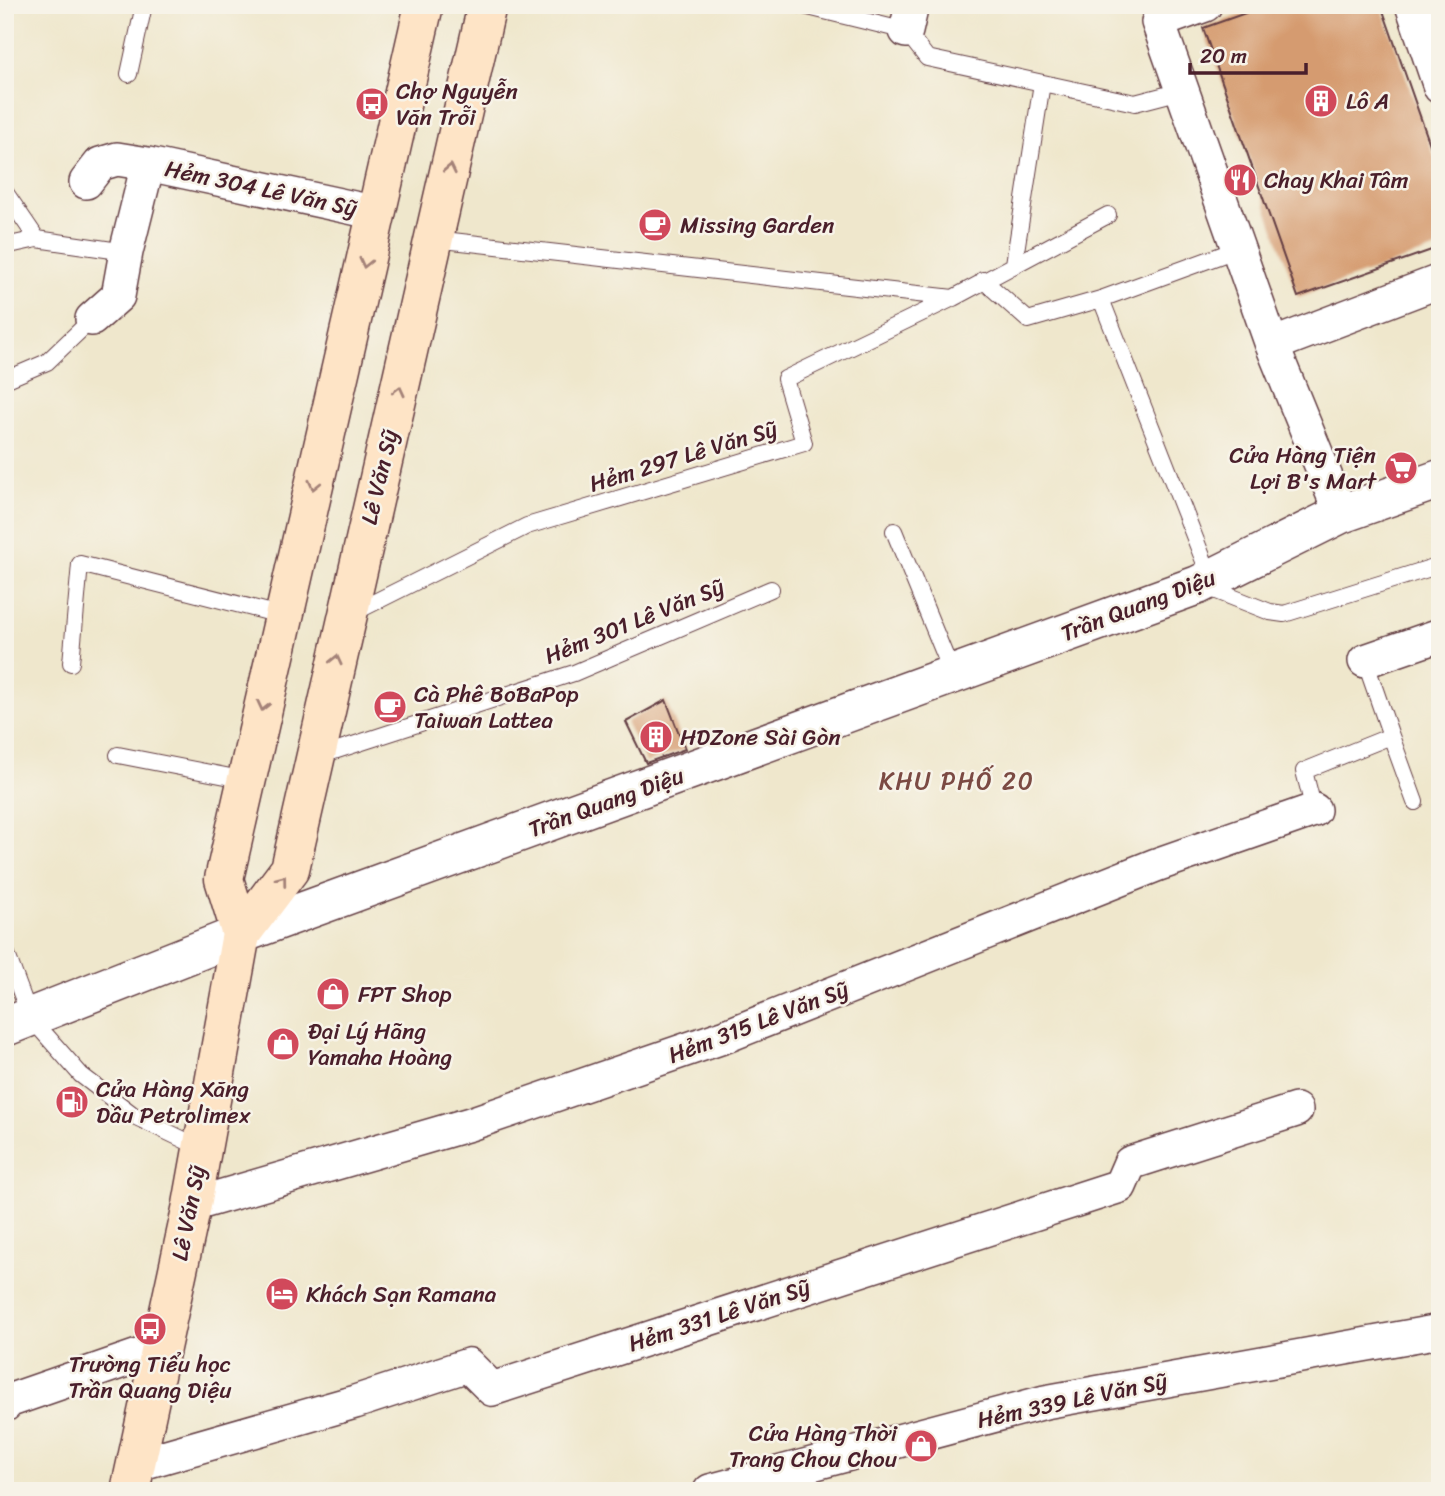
<svg xmlns="http://www.w3.org/2000/svg" width="1445" height="1496" font-family="Sriracha,sans-serif">
<style>
.building{fill:#d59b70}
.lines{fill:none;stroke-linecap:round;stroke-linejoin:round}
.service-casing{stroke:#633d43;stroke-width:18}
.minor-casing{stroke:#633d43;stroke-width:36}
.tertiary-casing{stroke:#633d43;stroke-width:41}
.secondary-casing{stroke:#633d43;stroke-width:41}
.service{stroke:#fff;stroke-width:16}
.minor{stroke:#fff;stroke-width:33}
.tertiary{stroke:#fff;stroke-width:38}
.secondary{stroke:#fee4c6;stroke-width:38}
.oneway{stroke:#a48278}
.labels{text-anchor:middle;stroke-width:5;stroke-linejoin:round;paint-order:stroke}
.poi-label{font-size:23px;fill:#4a1f2b;stroke:#f7f3e8;text-anchor:start}
.street-label{font-size:23px;fill:#4a1f2b;stroke:#f7f3e8}
.neighbourhood-label{font-size:24px;letter-spacing:2px;fill:#7b4a43;stroke:#f7f3e8}
</style>
<rect width="100%" height="100%" fill="#f7f3e8"/>
<filter id="ink" filterUnits="userSpaceOnUse"><feTurbulence type="fractalNoise" baseFrequency=".0143" numOctaves="2"/><feDisplacementMap in="SourceGraphic" scale="14" xChannelSelector="R" yChannelSelector="G"/><feConvolveMatrix kernelMatrix="1 2 1 2 8 2 1 2 1" color-interpolation-filters="sRGB"/></filter>
<filter id="wash" filterUnits="userSpaceOnUse"><feTurbulence type="fractalNoise" baseFrequency=".00686" numOctaves="4" result="noise"/><feDisplacementMap in="SourceGraphic" scale="28" xChannelSelector="R" yChannelSelector="G"/><feGaussianBlur stdDeviation="1.57" result="paint"/><feColorMatrix in="noise" values="0 0 0 0 0 0 0 0 0 0 0 0 0 0 0 0 0 1.4 0 .05"/><feComposite in="paint" operator="in"/></filter>
<g filter="url(#wash)">
<rect width="100%" height="100%" fill="#efe7cc"/>
<g id="blocks">
<!-- building -->
<path class="building" d="M 1268,5 L 1381,5 L 1440,173 L 1440,247 L 1298,297 L 1203,28 Z
M 666,700 L 685,749 L 646,763 L 626,722 Z"/>
</g>
</g>
<g filter="url(#ink)">
<use href="#blocks" fill-opacity="0" stroke="#633d43" stroke-width="2"/>
<g class="lines">
<defs>
<path id="service" d="M 800,5 L 906,31 L 927,58 L 1135,103 L 1181,91
M 129,74 L 144,5
M 5,192 L 37,239
M 435,239 L 953,298
M 5,246 L 37,239 L 126,252
M 1014,264 L 1042,83
M 983,280 L 1028,320 L 1101,299 L 1238,249
M 1101,299 L 1211,579
M 5,380 L 47,362 L 92,319
M 894,531 L 953,675
M 1204,586 L 1270,612 L 1284,614 L 1440,565
M 351,614 L 527,526 L 804,443 L 785,379 L 953,298 L 1108,215
M 71,663 L 80,564 L 284,616
M 1391,736 L 1415,802
M 118,755 L 246,780
M 319,756 L 574,673 L 771,589
M 1314,810 L 1304,771 L 1391,736 L 1365,661
M 5,949 L 30,1017 L 81,1075 L 136,1117 L 201,1148"/>
<path id="minor" d="M 1205,5 L 1158,22 L 1272,345 L 1341,514
M 1412,5 L 1440,87
M 906,31 L 912,5
M 86,182 L 100,164 L 117,159 L 148,164
M 92,319 L 118,296 L 126,252 L 148,164 L 377,213
M 1272,345 L 1440,281
M 1365,661 L 1440,635
M 192,1205 L 470,1124 L 726,1036 L 1156,865 L 1314,810
M 5,1405 L 8,1401 L 161,1348
M 135,1465 L 355,1402 L 468,1365 L 492,1389 L 1120,1186 L 1130,1163 L 1296,1110
M 710,1491 L 1045,1402 L 1440,1331"/>
<path id="tertiary" d="M 5,1027 L 241,934 L 1198,585 L 1341,514 L 1440,479"/>
<path id="secondary" d="M 241,934 L 224,879 L 424,5
M 130,1491 L 192,1205 L 241,934 L 290,869 L 487,5"/>
</defs>
<!-- service casing -->
<use href="#service" class="service-casing"/>
<!-- minor casing -->
<use href="#minor" class="minor-casing"/>
<!-- tertiary casing -->
<use href="#tertiary" class="tertiary-casing"/>
<!-- secondary casing -->
<use href="#secondary" class="secondary-casing"/>
<!-- service -->
<use href="#service" class="service"/>
<!-- minor -->
<use href="#minor" class="minor"/>
<!-- tertiary -->
<use href="#tertiary" class="tertiary"/>
<!-- secondary -->
<use href="#secondary" class="secondary"/>
</g>
<!-- one-way arrows -->
<defs><path id="oneway-chevron" d="M-2-3.5L2.5 0L-2 3.5" fill="none" stroke-width="1.6" stroke-linecap="round" stroke-linejoin="round" transform="scale(1.75)"/></defs>
<g class="oneway">
<use href="#oneway-chevron" transform="translate(450 169) rotate(-78)"/>
<use href="#oneway-chevron" transform="translate(365 263) rotate(103)"/>
<use href="#oneway-chevron" transform="translate(399 391) rotate(-77)"/>
<use href="#oneway-chevron" transform="translate(314 485) rotate(103)"/>
<use href="#oneway-chevron" transform="translate(336 660) rotate(-77)"/>
<use href="#oneway-chevron" transform="translate(263 706) rotate(103)"/>
<use href="#oneway-chevron" transform="translate(282 880) rotate(-53)"/>
</g>
</g>
<!-- icons -->
<defs>
<symbol id="building-disc" viewBox="-11 -11 22 22"><circle r="9.5" fill="#d1495b" stroke="#f7f3e8"/><path d="M-4-6H4V6H1V3H-1V6H-4ZM-2.5-4.3h1.7v1.8h-1.7ZM.8-4.3h1.7v1.8H.8ZM-2.5-1h1.7V.8h-1.7ZM.8-1h1.7V.8H.8Z" fill="#fff"/></symbol>
<symbol id="bus-disc" viewBox="-11 -11 22 22"><circle r="9.5" fill="#d1495b" stroke="#f7f3e8"/><path d="M-5-6H5V4H4V6H2V4H-2V6H-4V4H-5ZM-3.5-4V0h7V-4ZM-3.5 1.2v1.5H-2V1.2ZM2 1.2v1.5H3.5V1.2Z" fill="#fff"/></symbol>
<symbol id="restaurant-disc" viewBox="-11 -11 22 22"><circle r="9.5" fill="#d1495b" stroke="#f7f3e8"/><path d="M-5-6h1v4h1v-4h1v4h1v-4h1v5L-1.5 .5V6h-2V.5L-5-1ZM5-6V6H3V1.5H1.5Q1.5-4 5-6Z" fill="#fff"/></symbol>
<symbol id="cafe-disc" viewBox="-11 -11 22 22"><circle r="9.5" fill="#d1495b" stroke="#f7f3e8"/><path d="M-5.5-4.5H6V0H3Q3 3.5 0 3.5H-2.5Q-5.5 3.5-5.5 0ZM3-3.2v2h1.7v-2ZM-6 4.5H4V6H-6Z" fill="#fff"/></symbol>
<symbol id="supermarket-disc" viewBox="-11 -11 22 22"><circle r="9.5" fill="#d1495b" stroke="#f7f3e8"/><path d="M-6-5.5h2.5l.6 2H6L4.5 2H-2.5L-4.4-4H-6ZM-1.5 3.2a1.3 1.3 0 1 0 .1 0ZM3 3.2a1.3 1.3 0 1 0 .1 0Z" fill="#fff"/></symbol>
<symbol id="shop-disc" viewBox="-11 -11 22 22"><circle r="9.5" fill="#d1495b" stroke="#f7f3e8"/><path d="M-5-2.5h2.3a2.7 3.5 0 0 1 5.4 0H5L5.5 6h-11ZM-1.5-2.5h3a1.5 2.3 0 0 0-3 0Z" fill="#fff"/></symbol>
<symbol id="fuel-disc" viewBox="-11 -11 22 22"><circle r="9.5" fill="#d1495b" stroke="#f7f3e8"/><path d="M-5.5-6h7V0h2V4h1.3V-2.5L3-4.5l.8-.8L6-3V5H2.5V1h-1V6h-7ZM-4.2-4.7v3.2H.2V-4.7Z" fill="#fff"/></symbol>
<symbol id="hotel-disc" viewBox="-11 -11 22 22"><circle r="9.5" fill="#d1495b" stroke="#f7f3e8"/><path d="M-6-4.5h1.5V1H6V5H4.5V3h-9V5H-6ZM-4 0a1.8 1.8 0 1 1 3.6 0ZM.5 0V-2.5h3Q6-2.5 6 0Z" fill="#fff"/></symbol>
</defs>
<g fill-rule="evenodd">
<use href="#building-disc" x="1302" y="82" width="38" height="38"/>
<use href="#bus-disc" x="353" y="85" width="38" height="38"/>
<use href="#restaurant-disc" x="1221" y="161" width="38" height="38"/>
<use href="#cafe-disc" x="636" y="206" width="38" height="38"/>
<use href="#supermarket-disc" x="1382" y="449" width="38" height="38"/>
<use href="#cafe-disc" x="371" y="688" width="38" height="38"/>
<use href="#building-disc" x="637" y="718" width="38" height="38"/>
<use href="#shop-disc" x="314" y="975" width="38" height="38"/>
<use href="#shop-disc" x="264" y="1025" width="38" height="38"/>
<use href="#fuel-disc" x="53" y="1083" width="38" height="38"/>
<use href="#hotel-disc" x="263" y="1275" width="38" height="38"/>
<use href="#bus-disc" x="131" y="1310" width="38" height="38"/>
<use href="#shop-disc" x="902" y="1427" width="38" height="38"/>
</g>
<g class="labels">
<!-- poi labels -->
<g class="poi-label">
<text x="396" y="99">Chợ Nguyễn<tspan x="396" dy="26">Văn Trỗi</tspan></text>
<text x="1346" y="109">Lô A</text>
<text x="1264" y="188">Chay Khai Tâm</text>
<text x="680" y="233">Missing Garden</text>
<text x="1376" y="463" text-anchor="end">Cửa Hàng Tiện<tspan x="1376" dy="26">Lợi B's Mart</tspan></text>
<text x="414" y="702">Cà Phê BoBaPop<tspan x="414" dy="26">Taiwan Lattea</tspan></text>
<text x="680" y="745">HDZone Sài Gòn</text>
<text x="358" y="1002">FPT Shop</text>
<text x="308" y="1039">Đại Lý Hãng<tspan x="308" dy="26">Yamaha Hoàng</tspan></text>
<text x="96" y="1097">Cửa Hàng Xăng<tspan x="96" dy="26">Dầu Petrolimex</tspan></text>
<text x="306" y="1302">Khách Sạn Ramana</text>
<text x="150" y="1372" text-anchor="middle">Trường Tiểu học<tspan x="150" dy="26">Trần Quang Diệu</tspan></text>
<text x="897" y="1441" text-anchor="end">Cửa Hàng Thời<tspan x="897" dy="26">Trang Chou Chou</tspan></text>
</g>
<!-- street labels -->
<g class="street-label">
<text transform="translate(261 188) rotate(12)" y="8">Hẻm 304 Lê Văn Sỹ</text>
<text transform="translate(683 456) rotate(-17)" y="8">Hẻm 297 Lê Văn Sỹ</text>
<text transform="translate(379 477) rotate(-77)" y="8">Lê Văn Sỹ</text>
<text transform="translate(1138 605) rotate(-21)" y="8">Trần Quang Diệu</text>
<text transform="translate(634 621) rotate(-22)" y="8">Hẻm 301 Lê Văn Sỹ</text>
<text transform="translate(606 802) rotate(-20)" y="8">Trần Quang Diệu</text>
<text transform="translate(758 1022) rotate(-21)" y="8">Hẻm 315 Lê Văn Sỹ</text>
<text transform="translate(188 1213) rotate(-79)" y="8">Lê Văn Sỹ</text>
<text transform="translate(719 1315) rotate(-18)" y="8">Hẻm 331 Lê Văn Sỹ</text>
<text transform="translate(1072 1400) rotate(-12)" y="8">Hẻm 339 Lê Văn Sỹ</text>
</g>
<!-- neighbourhood labels -->
<g class="neighbourhood-label">
<text x="957" y="789">KHU PHỐ 20</text>
</g>
</g>
<!-- margin -->
<rect width="1445" height="1496" fill="none" stroke="#f7f3e8" stroke-width="28"/>
<!-- scale -->
<path d="M1190 63v10h116v-10" fill="none" stroke="#4a1f2b" stroke-width="3.5"/>
<text x="1200" y="63" font-size="21" fill="#4a1f2b" stroke="#f7f3e8" stroke-width="5" paint-order="stroke">20 m</text>
</svg>
